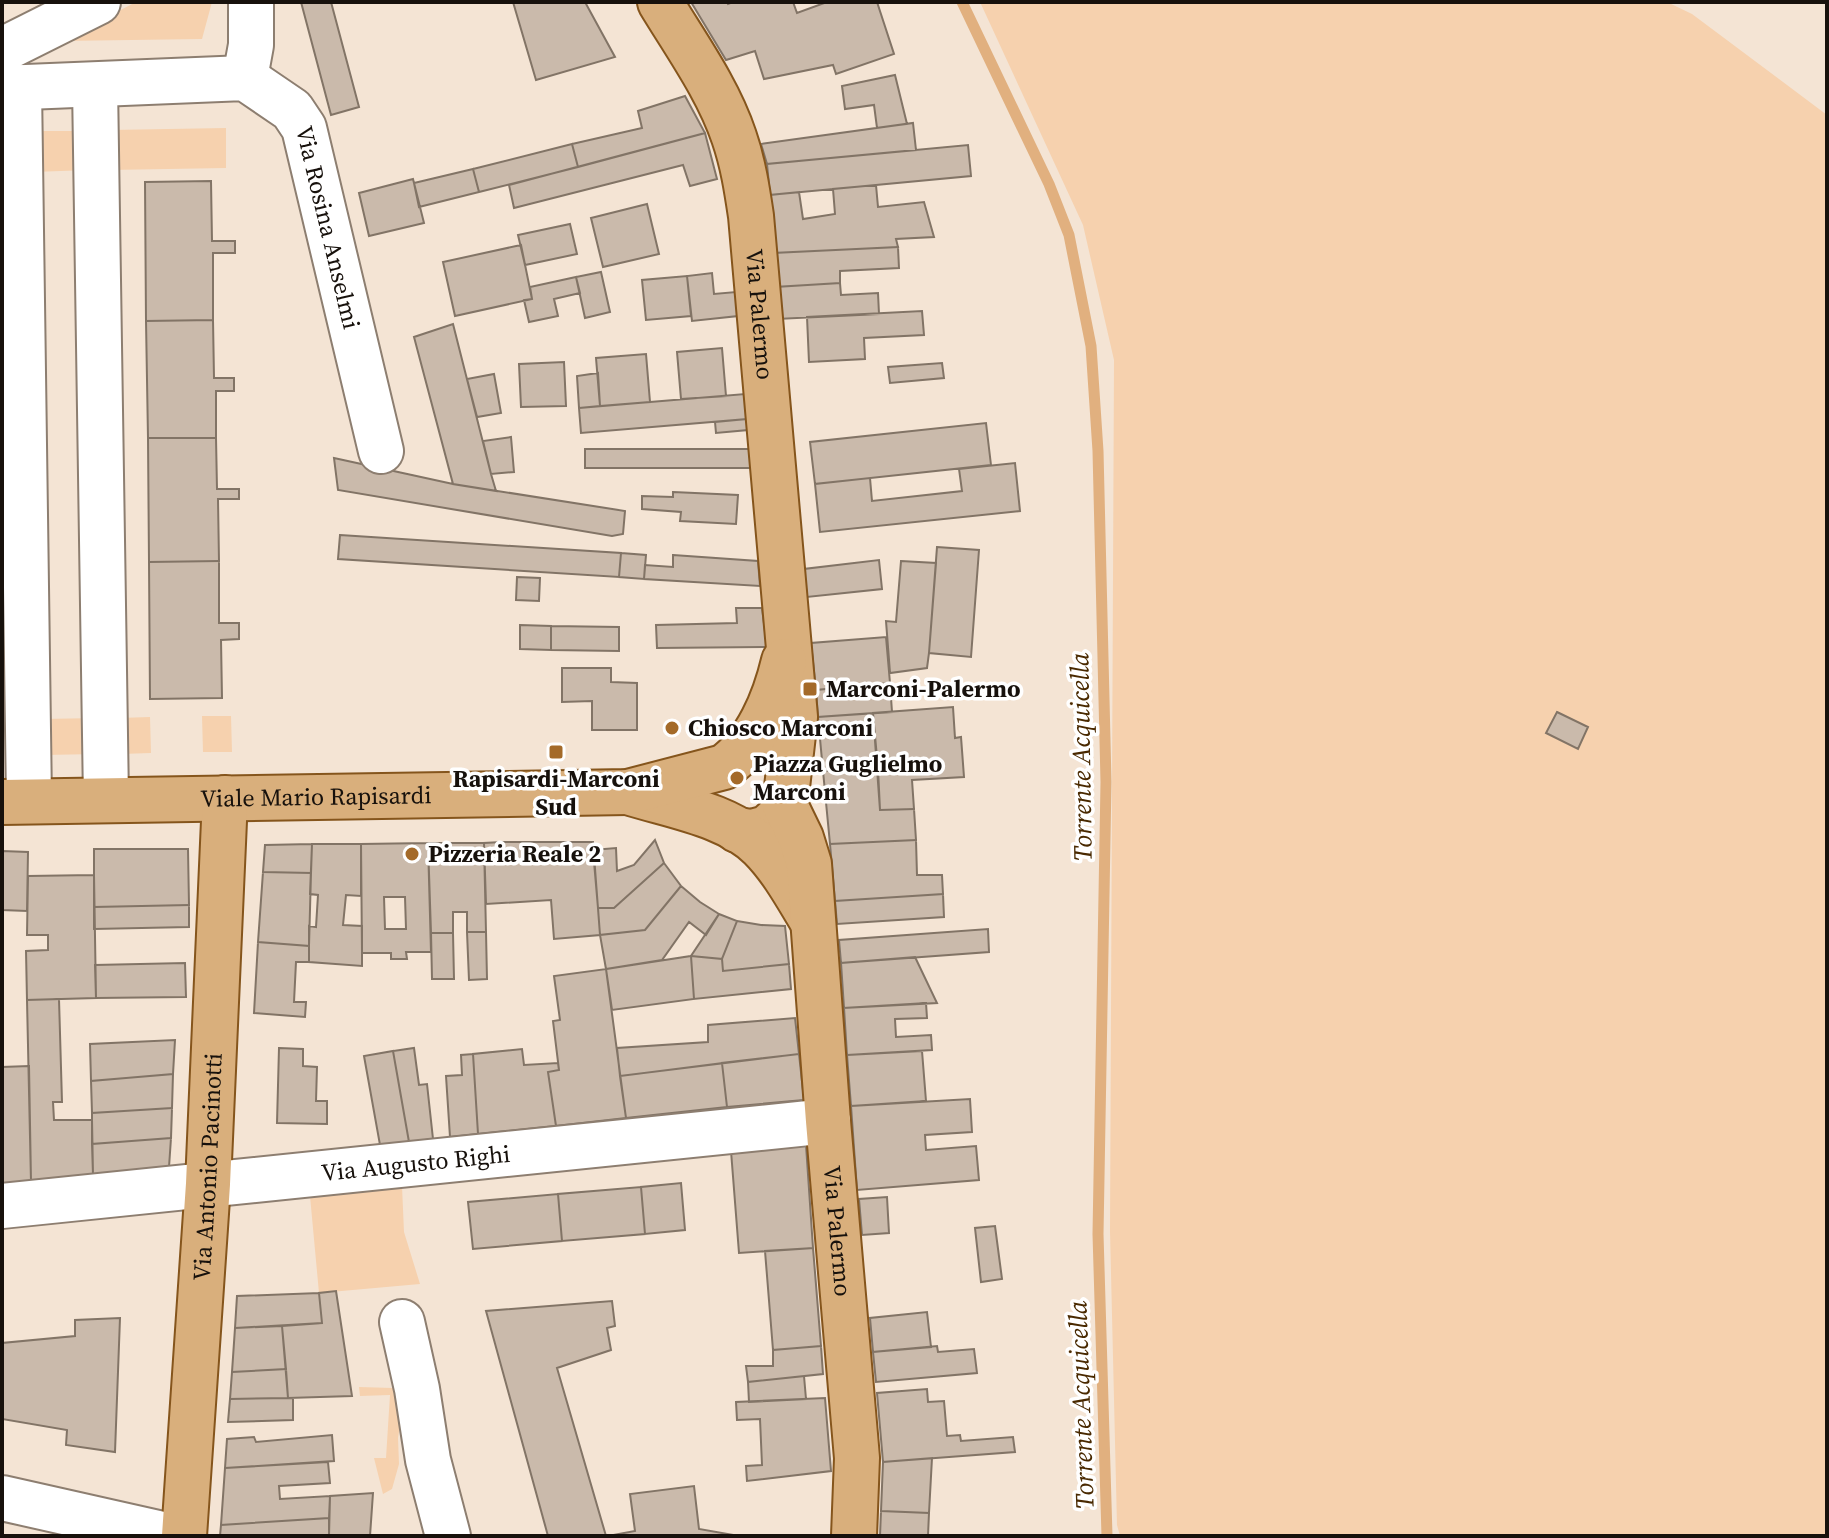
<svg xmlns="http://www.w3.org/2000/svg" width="1829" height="1538" font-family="'Source Serif 4',serif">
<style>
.green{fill:#f6d1ae}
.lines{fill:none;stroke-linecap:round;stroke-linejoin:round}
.stream{stroke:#e1b07f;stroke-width:11}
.building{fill:#cabaab;stroke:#827466;stroke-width:2;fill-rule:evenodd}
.minor-casing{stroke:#8d7e70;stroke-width:48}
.major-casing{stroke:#85551c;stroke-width:48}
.minor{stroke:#fff;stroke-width:44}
.major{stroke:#d9af7c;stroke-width:44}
.poi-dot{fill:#a46a29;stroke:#fff;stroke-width:3}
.labels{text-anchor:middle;stroke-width:7;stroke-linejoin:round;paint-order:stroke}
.street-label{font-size:24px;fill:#17110c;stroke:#fff}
.poi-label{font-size:24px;font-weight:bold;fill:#17110c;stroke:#fff;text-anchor:start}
.water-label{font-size:26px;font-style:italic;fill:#492900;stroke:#fff}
</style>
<rect width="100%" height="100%" fill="#f4e4d4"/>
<!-- green -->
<path class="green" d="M 136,2 L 212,2 L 202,39 L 61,41 Z
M 980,2 L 1667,2 L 1692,14 L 1827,115 L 1827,1536 L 1120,1536 L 1117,1525 L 1110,1231 L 1114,360 L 1083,225 Z
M 226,128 L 226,168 L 110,170 L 110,130 Z
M 32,131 L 88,131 L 89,170 L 33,172 Z
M 202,716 L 231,716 L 232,752 L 203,752 Z
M 150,717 L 151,753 L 121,754 L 119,718 Z
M 98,718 L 98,754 L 43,755 L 42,719 Z
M 402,1186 L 404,1232 L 420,1284 L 319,1293 L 310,1196 Z
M 359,1387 L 393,1388 L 405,1392 L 398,1438 L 399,1464 L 392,1489 L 383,1494 L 374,1458 L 386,1458 L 390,1395 L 360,1396 Z"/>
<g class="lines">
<!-- stream -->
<path class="stream" d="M 962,2 L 1049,184 L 1069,235 L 1091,346 L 1098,451 L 1106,782 L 1098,1234 L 1107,1536"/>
</g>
<!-- building -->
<path class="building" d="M 301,2 L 331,2 L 359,107 L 331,115 Z
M 513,2 L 585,2 L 615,57 L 536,80 Z
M 691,2 L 727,2 L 728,4 L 733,2 L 793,2 L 797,13 L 827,2 L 877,2 L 894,54 L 836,74 L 833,65 L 764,79 L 755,51 L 726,60 Z
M 895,75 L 907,124 L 877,128 L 874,105 L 845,109 L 842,86 Z
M 685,96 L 705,133 L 578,167 L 572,144 L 642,128 L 638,111 Z
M 913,123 L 916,150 L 767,164 L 761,144 Z
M 705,133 L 717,179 L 690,186 L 683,165 L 514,208 L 509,185 Z
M 572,144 L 578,167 L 479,192 L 473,169 Z
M 968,145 L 971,176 L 770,195 L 767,164 Z
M 473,169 L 479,192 L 419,207 L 414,183 Z
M 413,179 L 424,223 L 369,236 L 359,193 Z
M 211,181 L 212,241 L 235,241 L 235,253 L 213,253 L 213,320 L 146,321 L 145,182 Z
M 876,185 L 878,207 L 924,202 L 934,237 L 896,239 L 898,247 L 773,253 L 770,195 L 799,192 L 803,219 L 835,214 L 833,189 Z
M 647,204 L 659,254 L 603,267 L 591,218 Z
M 570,224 L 577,254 L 525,265 L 518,235 Z
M 521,245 L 532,299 L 455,316 L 443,262 Z
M 898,247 L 899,268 L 840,271 L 840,283 L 775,287 L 773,253 Z
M 601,272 L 610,312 L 585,318 L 576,277 Z
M 712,273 L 714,294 L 736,292 L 738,316 L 692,321 L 687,276 Z
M 687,276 L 691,316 L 646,320 L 642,280 Z
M 576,277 L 580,293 L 554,299 L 558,316 L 529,322 L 524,300 L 532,299 L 530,287 Z
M 840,283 L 841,295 L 878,293 L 879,314 L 777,319 L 775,287 Z
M 922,311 L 924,335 L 864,338 L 865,359 L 809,362 L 807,317 Z
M 213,320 L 214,378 L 234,378 L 234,391 L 216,391 L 216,438 L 148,438 L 146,321 Z
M 453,324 L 491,474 L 496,491 L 453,484 L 414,337 Z
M 722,348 L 726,396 L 681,399 L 677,352 Z
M 646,354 L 650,402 L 600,406 L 596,358 Z
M 564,362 L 566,406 L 521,407 L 519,364 Z
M 942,363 L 944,378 L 890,383 L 888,367 Z
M 598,373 L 600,406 L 579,408 L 577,376 Z
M 494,374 L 501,413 L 477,417 L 467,379 Z
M 745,394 L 747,419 L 581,433 L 579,408 Z
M 747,419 L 748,430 L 716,433 L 715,422 Z
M 986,423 L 991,465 L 815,484 L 810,442 Z
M 511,437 L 514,472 L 491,474 L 483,441 Z
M 148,438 L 216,438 L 217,489 L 239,489 L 239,499 L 218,499 L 219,561 L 149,562 Z
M 585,449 L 749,449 L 751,468 L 585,468 Z
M 334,458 L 453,484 L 625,511 L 623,534 L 612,536 L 338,490 Z
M 1015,463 L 1020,511 L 820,532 L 815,484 L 870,478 L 872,501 L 962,491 L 959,469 Z
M 673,492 L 738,495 L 736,524 L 680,521 L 681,512 L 642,509 L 642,496 L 673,497 Z
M 340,535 L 621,553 L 619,577 L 338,559 Z
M 937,547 L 979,550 L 971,657 L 929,653 Z
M 621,553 L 646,555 L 644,579 L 619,577 Z
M 673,555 L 758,561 L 760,586 L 644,579 L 645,565 L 673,567 Z
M 879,560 L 882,589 L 807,597 L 804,569 Z
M 219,561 L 219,623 L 239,623 L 239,639 L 221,640 L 222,698 L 150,699 L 149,562 Z
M 901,561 L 936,563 L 929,653 L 927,668 L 890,673 L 886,621 L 896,622 Z
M 517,577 L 540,578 L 539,601 L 516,600 Z
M 736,608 L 762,608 L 767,647 L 657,648 L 656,625 L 737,623 Z
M 520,625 L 551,626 L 551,650 L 520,649 Z
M 551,626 L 619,627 L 619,651 L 551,650 Z
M 886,637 L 890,683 L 816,690 L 811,643 Z
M 562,668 L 611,668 L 611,682 L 637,683 L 637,730 L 592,730 L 592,701 L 562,702 Z
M 890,683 L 892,712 L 818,717 L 816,690 Z
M 953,707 L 955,738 L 961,737 L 964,777 L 912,780 L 914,809 L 880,810 L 873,713 Z
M 1557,712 L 1588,727 L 1578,749 L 1546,733 Z
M 873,713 L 878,769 L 823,771 L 818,717 Z
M 878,769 L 880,810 L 914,809 L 916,840 L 830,844 L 823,771 Z
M 655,840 L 664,863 L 614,908 L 598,908 L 593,850 L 616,848 L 617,871 L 634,865 Z
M 916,840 L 917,875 L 942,875 L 943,894 L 835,901 L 830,844 Z
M 502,842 L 593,842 L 600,935 L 554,939 L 551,900 L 486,904 L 484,843 Z
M 428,843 L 431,952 L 406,952 L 407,959 L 391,959 L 391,953 L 362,953 L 361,844 ZM 384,897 L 405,897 L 406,929 L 385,929 Z
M 428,843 L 484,843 L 486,932 L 467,932 L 467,912 L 453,912 L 453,933 L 431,933 Z
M 312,844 L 361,844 L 361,896 L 346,895 L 343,925 L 362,926 L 362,966 L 309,962 L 309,926 L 316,927 L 318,895 L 310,894 Z
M 312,844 L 311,873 L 263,872 L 265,845 Z
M 94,849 L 188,849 L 189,905 L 94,907 Z
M 2,851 L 28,852 L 27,911 L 2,910 Z
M 664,863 L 681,886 L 645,930 L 600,935 L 598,908 L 614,908 Z
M 263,872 L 311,873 L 309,946 L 258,942 Z
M 94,875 L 96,998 L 27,1000 L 26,951 L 48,950 L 48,935 L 27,935 L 28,876 Z
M 681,886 L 700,902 L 719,914 L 706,935 L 689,922 L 662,960 L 606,969 L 600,935 L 645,930 Z
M 943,894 L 944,917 L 837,924 L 835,901 Z
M 189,905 L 189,927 L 94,929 L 94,907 Z
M 719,914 L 737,921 L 722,959 L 691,956 Z
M 737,921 L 761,925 L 785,926 L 789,964 L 723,971 L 722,959 Z
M 988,929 L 989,952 L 841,963 L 839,940 Z
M 467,932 L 486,932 L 487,979 L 469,980 Z
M 431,933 L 453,933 L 454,979 L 432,979 Z
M 258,942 L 309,946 L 309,962 L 296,962 L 294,1002 L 306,1002 L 305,1017 L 254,1013 Z
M 691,956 L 694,999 L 612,1010 L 606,969 Z
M 691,956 L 722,959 L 723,971 L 789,964 L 791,989 L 694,999 Z
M 915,957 L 937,1003 L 844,1008 L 841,963 Z
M 185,963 L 186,997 L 96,998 L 95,965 Z
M 606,969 L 626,1118 L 556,1126 L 548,1072 L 559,1070 L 553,1021 L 560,1020 L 554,976 Z
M 59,999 L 62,1102 L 53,1102 L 54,1120 L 92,1120 L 93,1175 L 31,1182 L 27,1000 Z
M 926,1003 L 927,1018 L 895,1019 L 896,1037 L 931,1035 L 932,1050 L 847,1055 L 844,1008 Z
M 795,1018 L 799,1054 L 620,1076 L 617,1048 L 708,1042 L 708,1025 Z
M 175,1040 L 173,1074 L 91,1081 L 90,1044 Z
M 279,1048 L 303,1049 L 303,1066 L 317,1067 L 316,1101 L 327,1101 L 327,1124 L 277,1123 Z
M 414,1048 L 419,1085 L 427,1084 L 433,1139 L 409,1142 L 393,1051 Z
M 522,1049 L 524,1065 L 558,1063 L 559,1070 L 548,1072 L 556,1126 L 478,1134 L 473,1054 Z
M 393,1051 L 409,1142 L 380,1145 L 364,1056 Z
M 922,1051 L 926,1101 L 851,1106 L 847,1055 Z
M 473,1054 L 478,1134 L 450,1137 L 446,1076 L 462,1075 L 461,1055 Z
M 799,1054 L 804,1100 L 727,1107 L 722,1063 Z
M 722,1063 L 727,1107 L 626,1118 L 620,1076 Z
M 29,1066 L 31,1182 L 2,1184 L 2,1067 Z
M 173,1074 L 172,1108 L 92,1113 L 91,1081 Z
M 970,1099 L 972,1132 L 925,1135 L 926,1150 L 976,1146 L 979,1180 L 857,1190 L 851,1106 Z
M 172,1108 L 171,1138 L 92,1144 L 92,1113 Z
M 171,1138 L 169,1167 L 93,1175 L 92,1144 Z
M 806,1145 L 813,1248 L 739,1253 L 731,1151 Z
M 681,1183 L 685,1230 L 645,1234 L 641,1187 Z
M 641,1187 L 645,1234 L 562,1241 L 558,1194 Z
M 558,1194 L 562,1241 L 473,1249 L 468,1202 Z
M 887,1197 L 889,1233 L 862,1235 L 859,1199 Z
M 995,1226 L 1002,1279 L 981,1282 L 975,1228 Z
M 813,1248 L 821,1346 L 773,1350 L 765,1251 Z
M 336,1291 L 352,1396 L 288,1398 L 282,1326 L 322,1323 L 319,1293 Z
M 319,1293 L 322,1323 L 235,1328 L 237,1296 Z
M 612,1301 L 615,1326 L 607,1328 L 611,1350 L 557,1368 L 606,1536 L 548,1536 L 486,1311 Z
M 927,1312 L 931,1347 L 873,1352 L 870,1318 Z
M 120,1318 L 115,1452 L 66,1445 L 67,1430 L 2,1419 L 2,1343 L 75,1336 L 75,1320 Z
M 282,1326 L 286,1369 L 232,1372 L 235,1328 Z
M 821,1346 L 823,1374 L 748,1382 L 746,1366 L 773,1366 L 773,1350 Z
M 937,1346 L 938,1352 L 974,1349 L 977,1373 L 876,1382 L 873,1352 Z
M 286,1369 L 288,1398 L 230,1399 L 232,1372 Z
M 804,1376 L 806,1399 L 749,1402 L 748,1382 Z
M 927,1389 L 928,1402 L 944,1401 L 947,1436 L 960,1435 L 961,1441 L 1013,1437 L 1015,1452 L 883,1462 L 877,1393 Z
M 293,1398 L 293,1420 L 228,1422 L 230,1399 Z
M 825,1398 L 831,1471 L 747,1481 L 746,1466 L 762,1465 L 760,1419 L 737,1420 L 736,1402 Z
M 332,1435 L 334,1461 L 225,1468 L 227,1439 L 254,1437 L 256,1442 Z
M 932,1458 L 929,1513 L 881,1511 L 883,1462 Z
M 328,1462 L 330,1483 L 279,1486 L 280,1499 L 330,1496 L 329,1518 L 221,1525 L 225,1468 Z
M 694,1486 L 699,1529 L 739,1536 L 608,1536 L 635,1531 L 630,1494 Z
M 373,1493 L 370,1536 L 329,1536 L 330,1496 Z
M 881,1511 L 929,1513 L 928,1536 L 880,1536 Z
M 329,1518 L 329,1536 L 220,1536 L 221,1525 Z"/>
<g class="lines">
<defs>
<g id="minor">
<path d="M 2,50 L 98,2"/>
<path d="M 245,78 L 251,45 L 251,2"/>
<path d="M 95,85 L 106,800"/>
<path d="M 19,87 L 29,801"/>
<path id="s1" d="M 2,88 L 245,78 L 292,110 L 304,128 L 381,451"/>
<path id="s2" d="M 2,1206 L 828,1121"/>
<path d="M 402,1322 L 417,1389 L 428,1460 L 448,1536"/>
<path d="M 2,1498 L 171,1536"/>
</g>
<g id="major">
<path id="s3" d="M 660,2 C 686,45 718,89 734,137 C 743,163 747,189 751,216 L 795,717 L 785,805 L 778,818 L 767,828 L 752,832 L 737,830"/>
<path d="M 628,792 C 671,806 728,814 761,847 C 781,867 796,894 811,919"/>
<path id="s4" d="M 2,802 L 628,792 L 724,767 C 757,744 775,699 784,661"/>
<path id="s5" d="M 785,805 L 801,838 L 809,864 L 828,1121 L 857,1458 L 854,1536"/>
<path id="s6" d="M 184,1536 L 208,1184 L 225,798"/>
</g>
</defs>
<!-- minor casing -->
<use href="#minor" class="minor-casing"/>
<!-- major casing -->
<use href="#major" class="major-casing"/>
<!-- minor -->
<use href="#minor" class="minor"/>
<!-- major -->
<use href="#major" class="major"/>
</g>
<!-- markers -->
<g class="poi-dot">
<rect x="802" y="681" width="16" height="16" rx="4"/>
<circle cx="672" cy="728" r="8"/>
<rect x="548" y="744" width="16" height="16" rx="4"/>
<circle cx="737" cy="778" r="8"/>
<circle cx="412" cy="854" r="8"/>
</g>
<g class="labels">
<!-- street labels -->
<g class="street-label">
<text dy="8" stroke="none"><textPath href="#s1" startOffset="424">Via Rosina Anselmi</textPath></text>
<text dy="8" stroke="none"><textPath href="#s3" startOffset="334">Via Palermo</textPath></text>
<text dy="8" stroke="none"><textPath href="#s4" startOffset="314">Viale Mario Rapisardi</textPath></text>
<text dy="8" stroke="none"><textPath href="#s2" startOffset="416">Via Augusto Righi</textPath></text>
<text dy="8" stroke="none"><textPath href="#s6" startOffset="370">Via Antonio Pacinotti</textPath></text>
<text dy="8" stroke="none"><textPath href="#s5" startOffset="432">Via Palermo</textPath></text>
</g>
<!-- poi labels -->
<g class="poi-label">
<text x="826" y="697">Marconi-Palermo</text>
<text x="688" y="736">Chiosco Marconi</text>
<text x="753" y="772">Piazza Guglielmo<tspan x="753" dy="28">Marconi</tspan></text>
<text x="556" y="787" text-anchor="middle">Rapisardi-Marconi<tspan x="556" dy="28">Sud</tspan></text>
<text x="428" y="862">Pizzeria Reale 2</text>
</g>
<!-- water labels -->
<g class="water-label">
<text transform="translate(1081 757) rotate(-91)" y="9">Torrente Acquicella</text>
<text transform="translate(1081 1405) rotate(-92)" y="9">Torrente Acquicella</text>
</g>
</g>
<!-- border -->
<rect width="1829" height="1538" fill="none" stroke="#17110c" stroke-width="8"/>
</svg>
